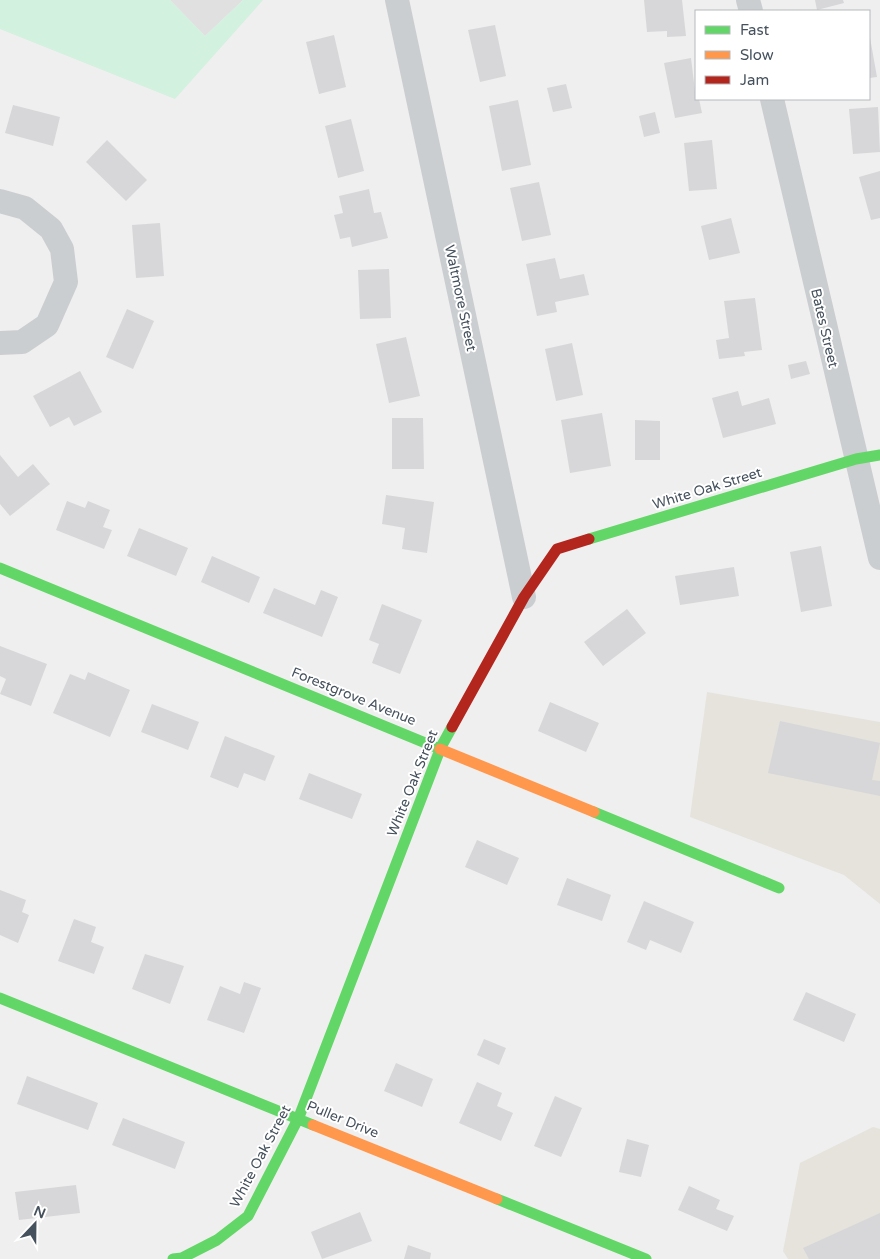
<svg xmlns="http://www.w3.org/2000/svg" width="880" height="1259" font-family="'Varela Round',sans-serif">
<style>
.commercial{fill:#e5e3dc}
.education{fill:#e1e0e1}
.green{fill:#d2f1de}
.building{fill:#d7d7d9}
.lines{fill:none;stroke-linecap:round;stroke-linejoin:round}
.street{stroke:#cbced0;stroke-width:24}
.fast{stroke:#63d668;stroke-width:11}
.slow{stroke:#ff974d;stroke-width:11}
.jam{stroke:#b3261e;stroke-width:11}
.labels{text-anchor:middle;stroke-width:4;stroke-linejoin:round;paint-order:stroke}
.street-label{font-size:14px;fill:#45515d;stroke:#fff}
</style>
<rect width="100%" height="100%" fill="#f0efef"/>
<!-- commercial -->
<path class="commercial" d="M 707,692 L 880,722 L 880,904 L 844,875 L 690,817 Z
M 873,1127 L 880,1129 L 880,1259 L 788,1259 L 783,1251 L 800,1163 Z"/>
<!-- education -->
<path class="education" d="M 170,0 L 243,0 L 205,36 Z"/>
<!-- green -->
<path class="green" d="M 0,0 L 170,0 L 205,36 L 243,0 L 263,0 L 175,99 L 0,29 Z"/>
<!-- building -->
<path class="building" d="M 644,0 L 682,0 L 686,36 L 667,37 L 667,31 L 647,32 Z
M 815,0 L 843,0 L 844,3 L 817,10 Z
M 495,25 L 506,76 L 480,82 L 468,30 Z
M 869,32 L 877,77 L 869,78 Z
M 334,35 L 346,87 L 319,94 L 306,42 Z
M 691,58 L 696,99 L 699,99 L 702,113 L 675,118 L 664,63 Z
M 566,84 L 572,108 L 553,112 L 547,88 Z
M 518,100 L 531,165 L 502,171 L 489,106 Z
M 13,105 L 60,117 L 53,146 L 5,133 Z
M 878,107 L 880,152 L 853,154 L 849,109 Z
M 655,112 L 660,133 L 644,137 L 639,116 Z
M 351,119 L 364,171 L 338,178 L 325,126 Z
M 107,140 L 147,180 L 126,201 L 86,162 Z
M 712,140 L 717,189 L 689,191 L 684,143 Z
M 880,171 L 880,218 L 871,220 L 859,177 Z
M 539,182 L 551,235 L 522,241 L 510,188 Z
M 369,189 L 374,213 L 381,212 L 388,238 L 352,247 L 350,237 L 340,239 L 334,215 L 343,213 L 339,196 Z
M 731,218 L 740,253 L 709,260 L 701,226 Z
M 160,223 L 164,276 L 136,278 L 132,225 Z
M 555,258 L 560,279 L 584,274 L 589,295 L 555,302 L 557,312 L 537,316 L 526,264 Z
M 389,269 L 391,318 L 360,319 L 358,270 Z
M 755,298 L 762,350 L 744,352 L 745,356 L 719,359 L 716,340 L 729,338 L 724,301 Z
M 127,309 L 154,321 L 133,369 L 106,357 Z
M 406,337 L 420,396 L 389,403 L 376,344 Z
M 572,343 L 583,395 L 556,401 L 545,349 Z
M 806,361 L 810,374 L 791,379 L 788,365 Z
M 80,371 L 102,412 L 74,426 L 69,417 L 50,427 L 33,396 Z
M 738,391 L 742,406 L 769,398 L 776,424 L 723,438 L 712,398 Z
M 602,413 L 611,466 L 570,473 L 561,420 Z
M 392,418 L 423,418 L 424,469 L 392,469 Z
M 635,420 L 660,421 L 660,460 L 635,460 Z
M 0,455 L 18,477 L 33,464 L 50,484 L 10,516 L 0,504 Z
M 386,495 L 434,502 L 427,553 L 402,549 L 405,528 L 382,524 Z
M 67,501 L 85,508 L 88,501 L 110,510 L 103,527 L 112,530 L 104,549 L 56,530 Z
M 139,528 L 188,548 L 176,576 L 127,556 Z
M 821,546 L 832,606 L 801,612 L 790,552 Z
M 212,556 L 260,577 L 249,603 L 201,582 Z
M 734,567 L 739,596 L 680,605 L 675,576 Z
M 274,588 L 315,605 L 321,590 L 338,597 L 322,637 L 263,613 Z
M 382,604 L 422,620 L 400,674 L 372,663 L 379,644 L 369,640 Z
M 627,609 L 646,633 L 603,666 L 584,642 Z
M 0,646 L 47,664 L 31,706 L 0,694 L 6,679 L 0,676 Z
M 88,672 L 130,690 L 110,737 L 53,713 L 70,674 L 85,680 Z
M 550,702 L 599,723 L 586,752 L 538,731 Z
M 152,704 L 199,722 L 188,750 L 141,732 Z
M 780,721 L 880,743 L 872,780 L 880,781 L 880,796 L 768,773 Z
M 225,736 L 275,756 L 265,781 L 244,773 L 238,788 L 210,777 Z
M 309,773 L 362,794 L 352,819 L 299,799 Z
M 477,840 L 519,858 L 507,885 L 465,867 Z
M 567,878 L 611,895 L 602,921 L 557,905 Z
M 0,890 L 26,900 L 22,912 L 29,915 L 18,943 L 0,935 Z
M 644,901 L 694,922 L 681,953 L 650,940 L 646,950 L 627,942 Z
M 74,919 L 96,927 L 91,942 L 104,947 L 94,974 L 58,961 Z
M 145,954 L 184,966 L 170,1004 L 132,989 Z
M 244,982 L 261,988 L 244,1033 L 207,1020 L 220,986 L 240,994 Z
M 806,992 L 856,1014 L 844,1042 L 793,1020 Z
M 484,1039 L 506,1048 L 499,1065 L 477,1055 Z
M 396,1063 L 433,1079 L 422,1107 L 384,1091 Z
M 27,1076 L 98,1103 L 88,1130 L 17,1104 Z
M 477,1082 L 502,1093 L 497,1106 L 513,1113 L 501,1141 L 459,1123 Z
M 555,1096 L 582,1108 L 561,1157 L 534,1146 Z
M 123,1118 L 185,1142 L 175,1169 L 112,1145 Z
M 627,1139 L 649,1145 L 641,1177 L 619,1172 Z
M 76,1185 L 80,1213 L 19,1220 L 15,1192 Z
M 689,1186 L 720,1200 L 716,1209 L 734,1216 L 727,1231 L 678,1210 Z
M 360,1212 L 372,1241 L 322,1259 L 311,1232 Z
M 880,1213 L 880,1259 L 809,1259 L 803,1248 Z
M 408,1245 L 431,1253 L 430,1259 L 404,1259 Z"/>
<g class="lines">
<!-- street -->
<path class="street" d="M 397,0 L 524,597
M 748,0 L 751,11
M 772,99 L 880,558
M 0,201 L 25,208 L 51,229 L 62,249 L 66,282 L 47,325 L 22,342 L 0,343"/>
<!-- fast -->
<path class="fast" d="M 589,539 L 856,459 L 880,455
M 0,568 L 440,749
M 594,812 L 779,888
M 0,998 L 313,1125
M 497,1199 L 646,1259
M 173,1259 L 182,1258 L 217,1240 L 248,1216 L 299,1117 L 441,747 L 452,727"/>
<!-- slow -->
<path class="slow" d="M 440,749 L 594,812
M 313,1125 L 497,1199"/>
<!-- jam -->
<path class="jam" d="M 452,727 L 524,597 L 557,549 L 589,539"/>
</g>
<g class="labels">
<!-- street labels -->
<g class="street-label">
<text transform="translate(461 298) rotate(78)" y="5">Waltmore Street</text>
<text transform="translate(825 328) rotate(77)" y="5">Bates Street</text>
<text transform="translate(707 488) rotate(-17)" y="5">White Oak Street</text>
<text transform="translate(354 696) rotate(22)" y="5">Forestgrove Avenue</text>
<text transform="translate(412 783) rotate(-68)" y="5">White Oak Street</text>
<text transform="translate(343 1119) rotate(22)" y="5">Puller Drive</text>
<text transform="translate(260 1156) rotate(-62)" y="5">White Oak Street</text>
</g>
</g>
<!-- legend -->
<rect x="695" y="10" width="175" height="90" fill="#ffffff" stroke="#b5b9be"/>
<rect x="705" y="26" width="25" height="8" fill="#63d668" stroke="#b5b9be"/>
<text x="740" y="35" font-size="15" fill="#45515d">Fast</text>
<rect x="705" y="51" width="25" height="8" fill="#ff974d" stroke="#b5b9be"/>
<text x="740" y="60" font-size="15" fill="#45515d">Slow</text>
<rect x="705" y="76" width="25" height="8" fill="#b3261e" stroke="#b5b9be"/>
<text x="740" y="85" font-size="15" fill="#45515d">Jam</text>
<!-- north arrow -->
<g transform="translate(35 1224) rotate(22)" stroke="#ffffff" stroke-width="4" paint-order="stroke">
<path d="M0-4L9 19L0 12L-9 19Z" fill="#45515d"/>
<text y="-8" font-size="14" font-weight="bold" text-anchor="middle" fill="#45515d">N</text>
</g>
</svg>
